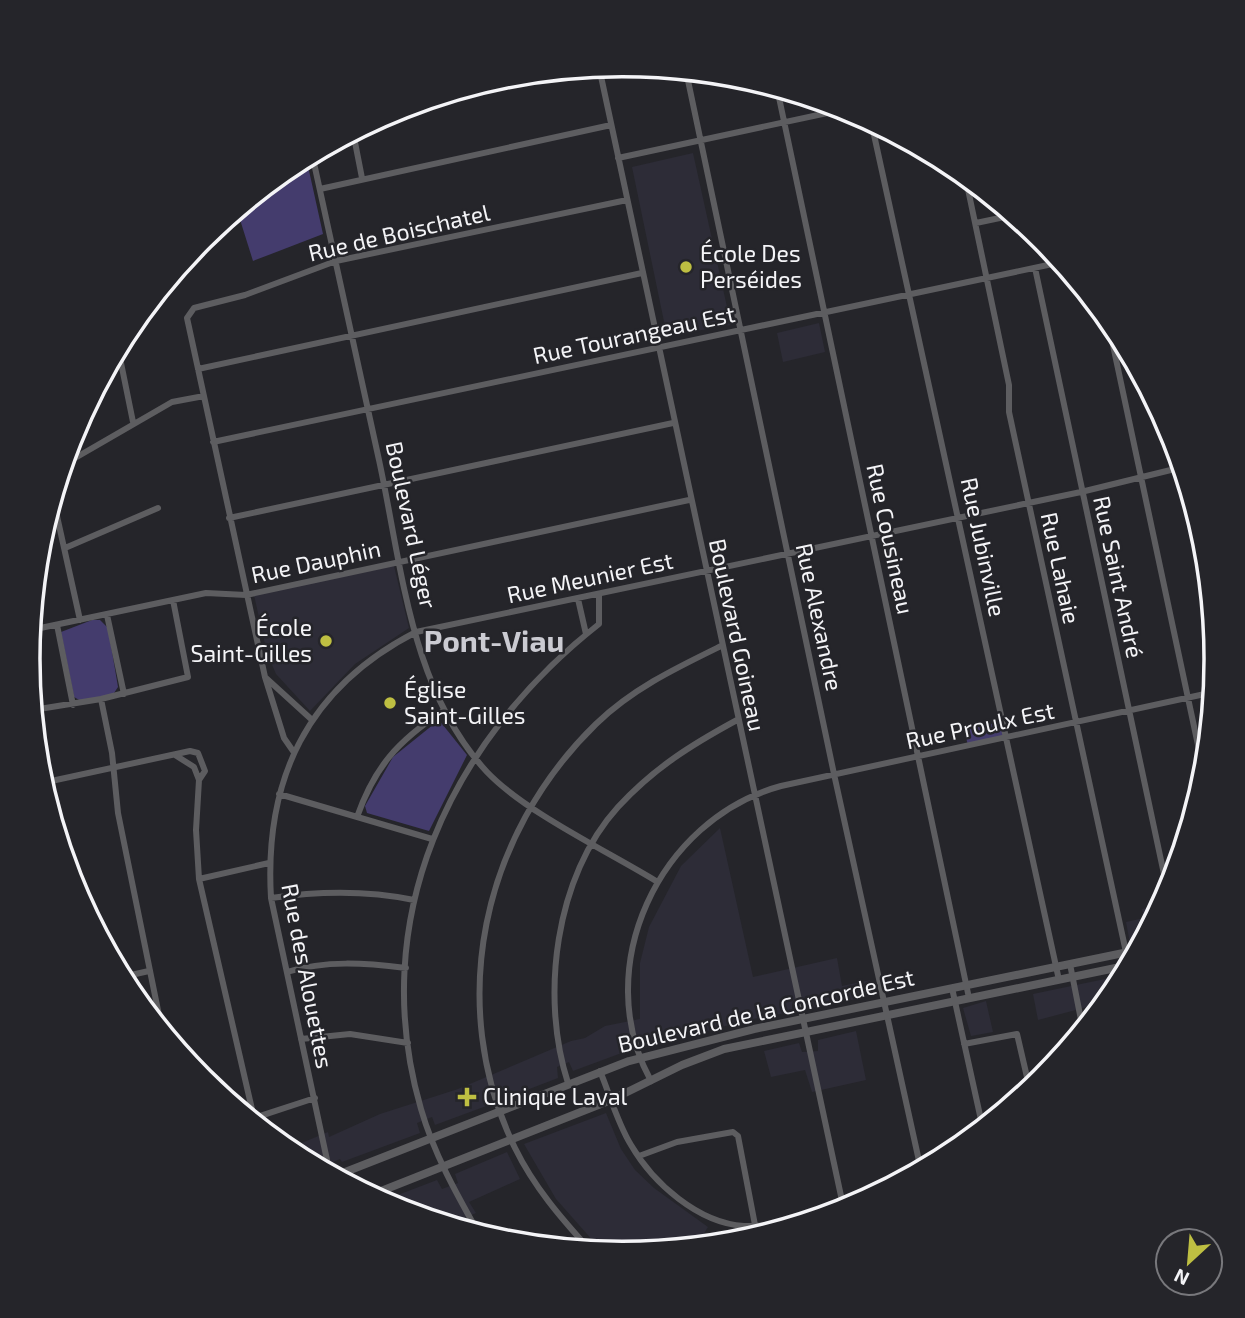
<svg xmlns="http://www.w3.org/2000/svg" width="1245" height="1318" font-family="'Exo 2',sans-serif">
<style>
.built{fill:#2d2c37}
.green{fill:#443c6d}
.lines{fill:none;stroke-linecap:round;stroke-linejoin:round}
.minor{stroke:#5d5d60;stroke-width:6}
.tertiary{stroke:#5d5d60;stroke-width:8}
.poi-dot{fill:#bebf42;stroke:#25252a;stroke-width:2.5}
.labels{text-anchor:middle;stroke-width:5;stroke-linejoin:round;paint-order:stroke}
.street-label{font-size:23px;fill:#f4f4f7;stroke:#25252a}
.poi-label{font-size:23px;fill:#f4f4f7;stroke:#25252a;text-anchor:start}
.district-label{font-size:30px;font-weight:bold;fill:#cbcbd2;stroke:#25252a}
.rim{fill:none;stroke:#f4f4f7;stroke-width:3.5}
</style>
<rect width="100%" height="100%" fill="#25252a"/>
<!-- built -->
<path class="built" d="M 693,153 L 731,325 L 667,336 L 632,167 Z
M 819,323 L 825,352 L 783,362 L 777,333 Z
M 394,566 L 409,628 L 355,664 L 310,711 L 276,674 L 267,653 L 254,595 Z
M 720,828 L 753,977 L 837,958 L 842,986 L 870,980 L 872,996 L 811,1008 L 808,1001 L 792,1004 L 792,1012 L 747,1020 L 646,1048 L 643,1040 L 628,1045 L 627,1051 L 573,1071 L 569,1062 L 557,1067 L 558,1078 L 506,1098 L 501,1089 L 487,1096 L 489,1105 L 435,1125 L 432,1117 L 417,1123 L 420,1133 L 342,1162 L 340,1159 L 319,1168 L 287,1149 L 328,1132 L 329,1137 L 380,1114 L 458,1089 L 571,1041 L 585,1038 L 605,1026 L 640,1019 L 640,963 L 649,927 L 681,866 Z
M 1162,904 L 1143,940 L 1130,943 L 1126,922 L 1144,918 L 1142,909 Z
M 1124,975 L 1106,1002 L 1038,1020 L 1033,994 Z
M 986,1001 L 993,1032 L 971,1036 L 963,1008 Z
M 856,1031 L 866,1080 L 812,1092 L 805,1070 L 771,1077 L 764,1051 L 799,1043 L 802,1052 L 818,1051 L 818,1040 Z
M 606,1113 L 621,1149 L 635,1170 L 654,1188 L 708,1227 L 696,1246 L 622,1253 L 602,1251 L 556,1199 L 524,1144 Z
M 507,1152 L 520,1179 L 469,1202 L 476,1213 L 449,1225 L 382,1201 L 437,1180 L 442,1189 L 458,1183 L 455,1174 Z"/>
<!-- green -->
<path class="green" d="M 306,157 L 323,234 L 253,261 L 237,210 L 293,164 Z
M 92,620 L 100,620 L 108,628 L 118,687 L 112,696 L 81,701 L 74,697 L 61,632 Z
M 439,720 L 467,755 L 429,831 L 367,813 L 365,806 L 393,757 Z
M 1003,722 L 1006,739 L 968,746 L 964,728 Z"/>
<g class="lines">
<!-- minor -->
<path class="minor" d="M 599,67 L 844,1210
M 686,71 L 834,774 L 921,1170
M 777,88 L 969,998
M 871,121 L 1059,980
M 353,132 L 362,178
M 312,154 C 335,256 357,358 379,460 C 402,566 410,689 487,772 C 525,812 607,851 656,881
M 618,158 L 846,109
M 965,175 L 1009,385 L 1009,412 L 1129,966
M 320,189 L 611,125
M 976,223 L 1014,215
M 188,255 L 208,247 L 208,234
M 1035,268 L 1168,893
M 1107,317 L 1205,778
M 118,348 L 133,422
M 198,369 L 642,273
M 213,442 L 1062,262
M 63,465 L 172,402 L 204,396
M 53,498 L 80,620
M 229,518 L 673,423
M 65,548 L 158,508
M 578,599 L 586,634
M 107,615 L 124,694
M 57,625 L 73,705
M 31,630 L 206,593 L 246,595 L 689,500
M 266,678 L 311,719
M 101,699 L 112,753 L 118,813 L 162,1030
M 33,710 L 101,699 L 188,677 L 173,600
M 293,751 L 284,738 L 265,677 L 187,318 L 194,308 L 245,295 L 336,261 L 627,200
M 175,755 L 194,767 L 199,780 L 196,830 L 199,879 L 254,1118
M 42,783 L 190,751 L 198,753 L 205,771 L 199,780
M 279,794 L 432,839
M 357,817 C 375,766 398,741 443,711
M 199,879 L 269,863
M 271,898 C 319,891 366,890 414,900
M 1070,964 L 1083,1030
M 287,972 C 326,960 365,963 406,968
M 122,977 L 149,971
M 952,988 L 983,1129
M 301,1039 L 350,1034 L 408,1043
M 964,1044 L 1017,1034 L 1030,1090
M 600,1071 C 610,1095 617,1122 631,1145 C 653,1183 698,1223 744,1226 C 780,1227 819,1213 854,1206
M 651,1081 C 589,968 659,819 781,786 L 1214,692
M 568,1083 C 540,997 555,876 618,807 C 654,768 691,745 737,720
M 251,1119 L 315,1098
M 639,1156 L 677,1142 L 733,1132 L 738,1136 L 755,1225
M 330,1174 L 271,898 C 264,779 307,688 416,632 L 1081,492 L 1183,467
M 479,1234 C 456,1193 434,1154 421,1109 C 366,920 449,742 599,624 L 599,595
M 590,1250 C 561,1218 534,1187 515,1148 C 445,1004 482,835 596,724 C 632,689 676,668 721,646"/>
<!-- tertiary -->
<path class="tertiary" d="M 335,1176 L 629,1061 L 754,1029 L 1138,950
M 371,1195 L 611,1100 L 682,1065 L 724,1049 L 1130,965"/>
</g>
<!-- markers -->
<g class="poi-dot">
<circle cx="686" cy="267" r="7"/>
<circle cx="326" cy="641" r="7"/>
<circle cx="390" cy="703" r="7"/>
<path d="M463.5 1086.5h7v7h7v7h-7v7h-7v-7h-7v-7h7z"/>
</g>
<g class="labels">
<!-- street labels -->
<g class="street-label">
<text transform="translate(399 233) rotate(-13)" y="8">Rue de Boischatel</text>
<text transform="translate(634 335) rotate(-12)" y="8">Rue Tourangeau Est</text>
<text transform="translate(411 525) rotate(78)" y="8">Boulevard Léger</text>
<text transform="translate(890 539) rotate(78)" y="8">Rue Cousineau</text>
<text transform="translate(983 547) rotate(78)" y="8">Rue Jubinville</text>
<text transform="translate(316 562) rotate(-12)" y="8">Rue Dauphin</text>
<text transform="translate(1060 568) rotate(78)" y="8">Rue Lahaie</text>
<text transform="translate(1118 577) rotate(78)" y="8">Rue Saint André</text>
<text transform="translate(590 578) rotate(-12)" y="8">Rue Meunier Est</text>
<text transform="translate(819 617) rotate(78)" y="8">Rue Alexandre</text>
<text transform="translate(737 635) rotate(78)" y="8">Boulevard Goineau</text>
<text transform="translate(980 726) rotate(-12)" y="8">Rue Proulx Est</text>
<text transform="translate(307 976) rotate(79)" y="8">Rue des Alouettes</text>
<text transform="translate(766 1011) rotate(-13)" y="8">Boulevard de la Concorde Est</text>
</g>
<!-- poi labels -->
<g class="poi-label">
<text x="700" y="262">École Des<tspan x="700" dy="26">Perséides</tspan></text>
<text x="312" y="636" text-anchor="end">École<tspan x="312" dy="26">Saint-Gilles</tspan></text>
<text x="404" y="698">Église<tspan x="404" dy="26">Saint-Gilles</tspan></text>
<text x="483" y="1105">Clinique Laval</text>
</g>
<!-- district labels -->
<g class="district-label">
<text x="494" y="652">Pont-Viau</text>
</g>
</g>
<!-- crop -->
<path d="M0 0H1245V1318H0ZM40 659a582 582 0 1 1 1164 0a582 582 0 1 1-1164 0Z" fill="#25252a" fill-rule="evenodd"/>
<path class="rim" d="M40 659a582 582 0 1 1 1164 0a582 582 0 1 1-1164 0Z"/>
<!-- north arrow -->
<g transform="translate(1189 1262) rotate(206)"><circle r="33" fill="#25252a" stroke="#78787c" stroke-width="2"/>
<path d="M0-5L12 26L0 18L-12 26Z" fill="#bebf42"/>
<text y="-10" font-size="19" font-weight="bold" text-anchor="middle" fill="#f4f4f7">N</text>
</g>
</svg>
